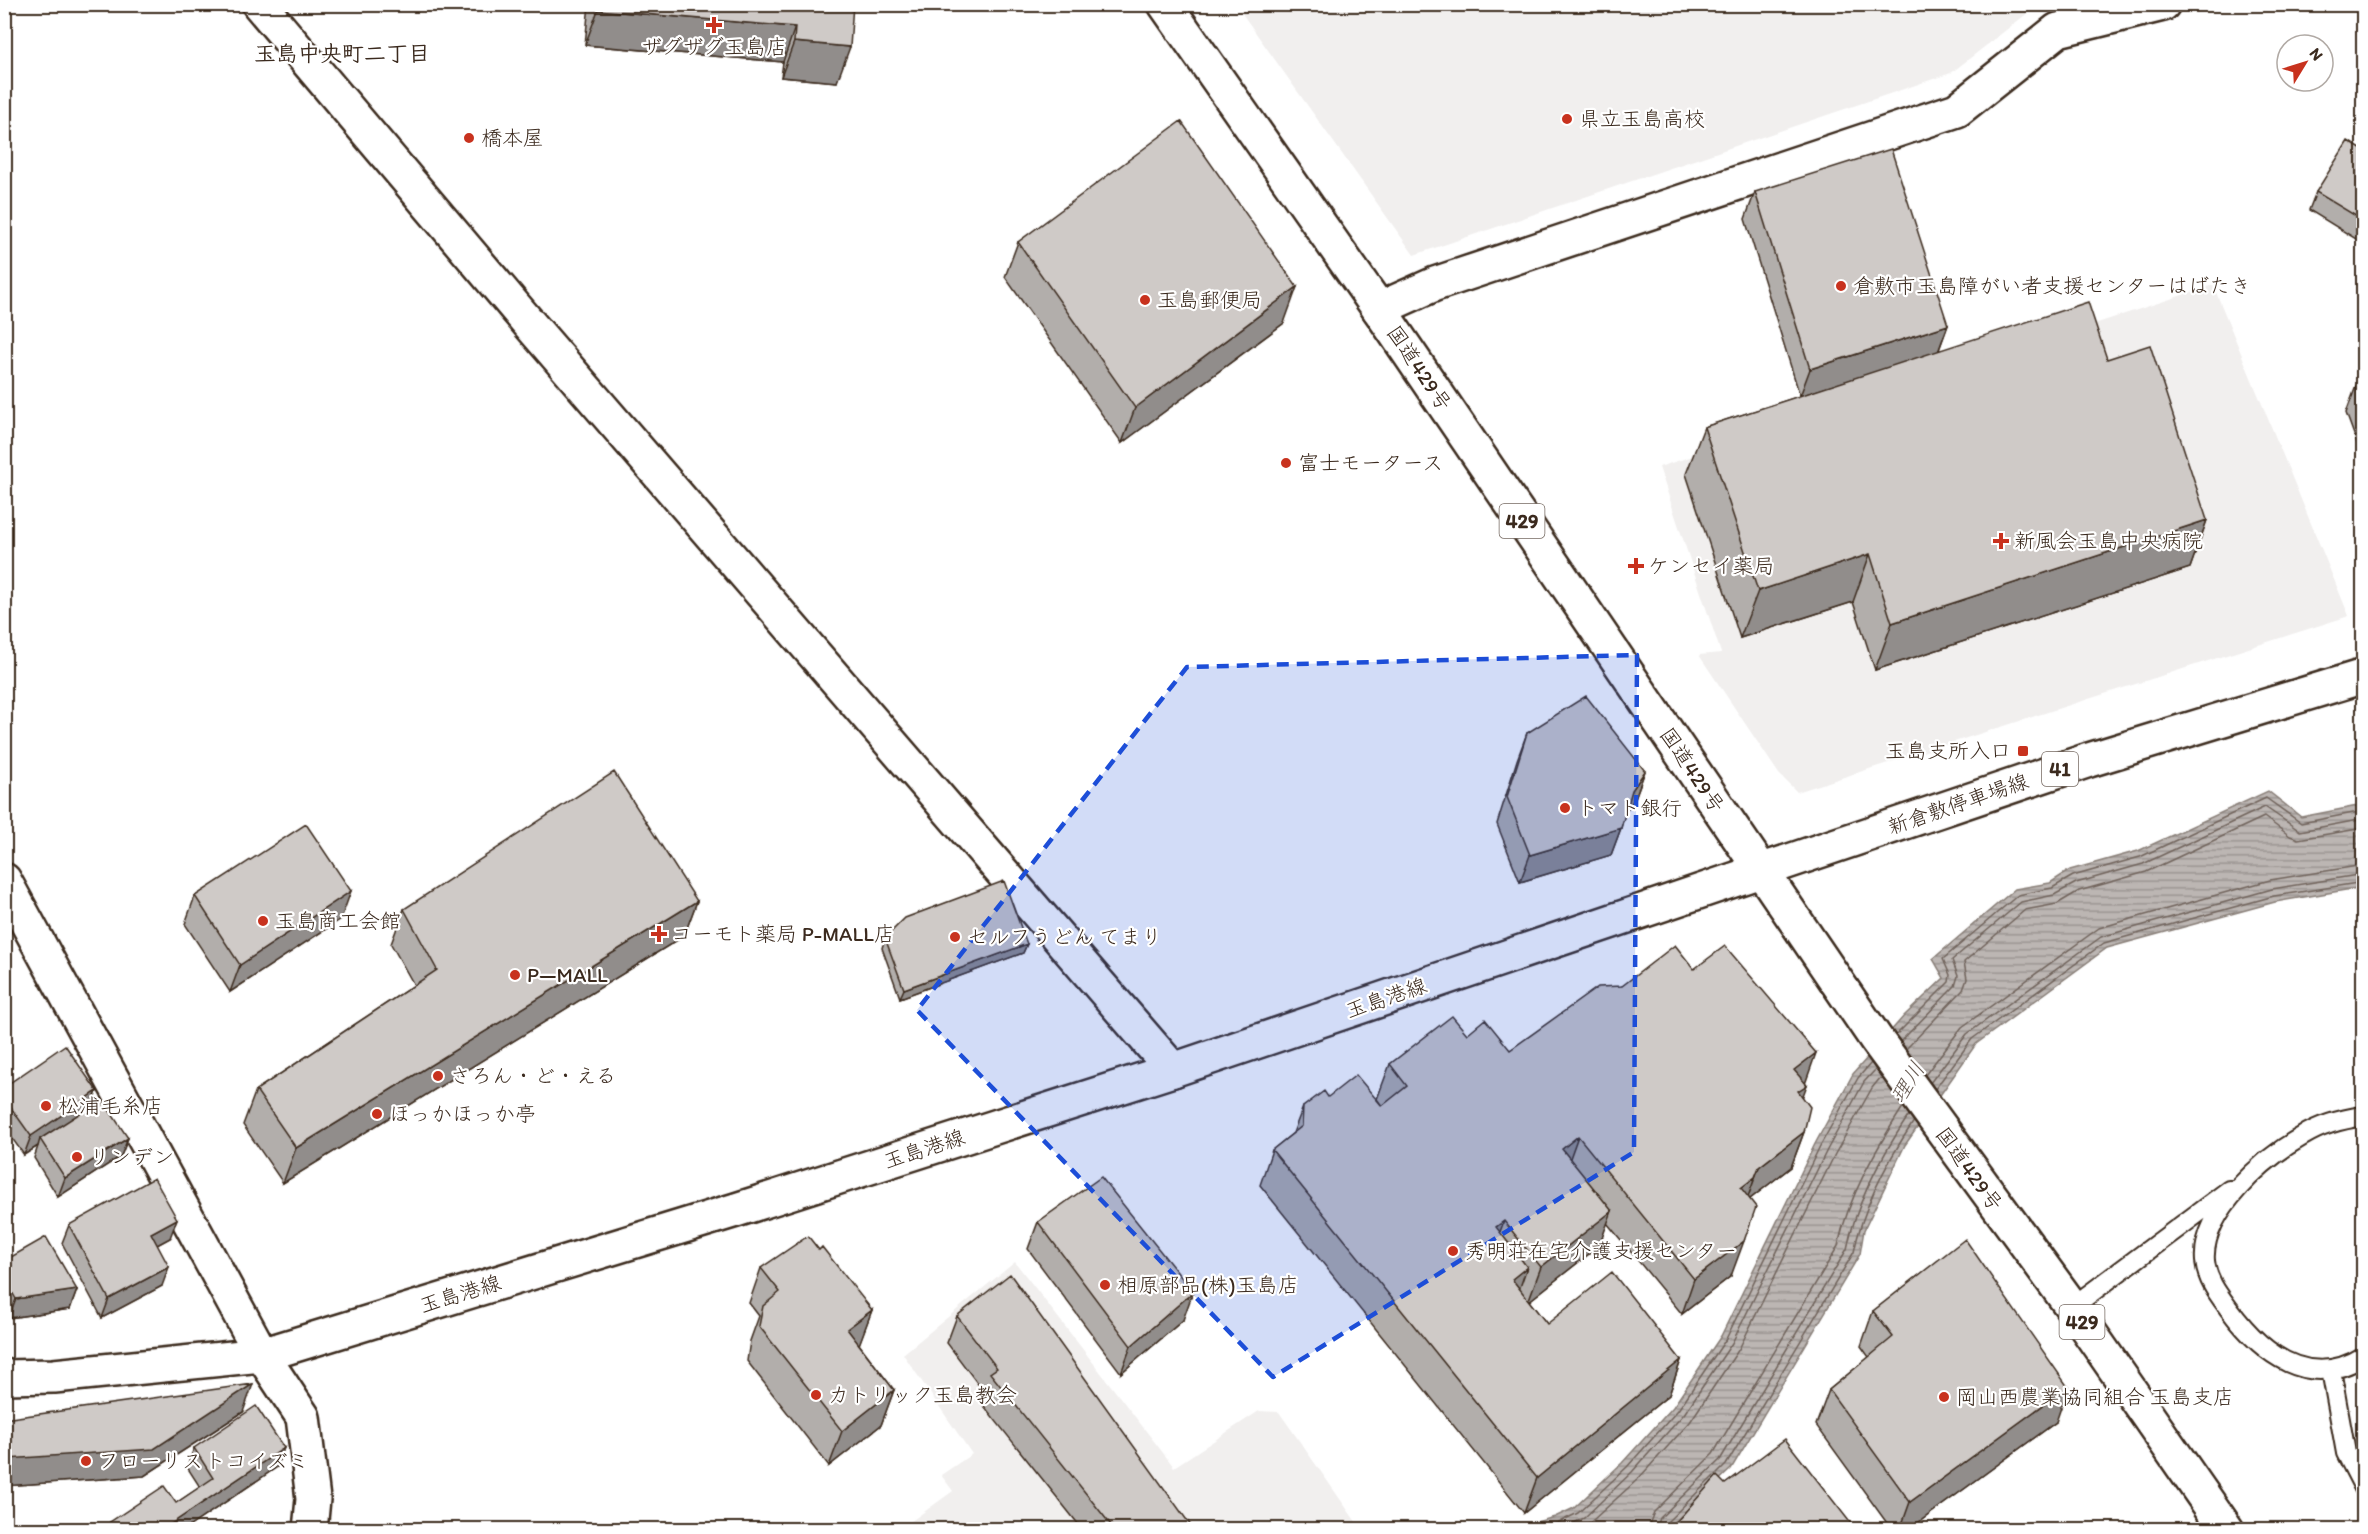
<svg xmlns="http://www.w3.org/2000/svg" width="2368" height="1534" font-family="Itim,'Klee One',sans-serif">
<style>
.built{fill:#f1efee}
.water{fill:url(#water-rules);stroke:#887e77;stroke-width:1.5}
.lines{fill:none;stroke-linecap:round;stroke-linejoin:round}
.shore{stroke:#6f625a;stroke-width:1.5}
.service-casing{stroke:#3b2a1e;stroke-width:22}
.minor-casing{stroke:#3b2a1e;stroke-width:38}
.tertiary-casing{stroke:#3b2a1e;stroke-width:38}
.secondary-casing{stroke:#3b2a1e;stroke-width:38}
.primary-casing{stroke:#3b2a1e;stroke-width:38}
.trunk-casing{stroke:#3b2a1e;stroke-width:38}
.service{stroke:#fff;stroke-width:18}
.minor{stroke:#fff;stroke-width:33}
.tertiary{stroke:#fff;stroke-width:33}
.secondary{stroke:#fff;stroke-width:33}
.primary{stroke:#fff;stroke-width:33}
.trunk{stroke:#fff;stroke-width:33}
.wall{fill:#b2aeab;stroke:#3b2a1e;stroke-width:1.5}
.shaded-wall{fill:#918d8b;stroke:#3b2a1e;stroke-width:1.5}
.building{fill:#cfcac7;stroke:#3b2a1e;stroke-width:1.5}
.marked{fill:#1d4ed8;fill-opacity:0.2;stroke:#1d4ed8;stroke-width:4.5;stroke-dasharray:12 8;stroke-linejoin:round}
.poi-dot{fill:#c8321e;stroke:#fff;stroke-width:2}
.labels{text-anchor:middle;stroke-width:4.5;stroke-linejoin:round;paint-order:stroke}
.shield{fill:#fff;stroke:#766a62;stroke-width:1.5}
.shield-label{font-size:20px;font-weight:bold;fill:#3b2a1e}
.poi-label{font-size:21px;fill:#3b2a1e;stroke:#fff;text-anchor:start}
.street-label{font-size:21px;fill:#3b2a1e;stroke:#fff}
.neighbourhood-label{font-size:22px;font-weight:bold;fill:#3b2a1e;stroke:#fff}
.water-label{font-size:22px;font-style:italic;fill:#685b52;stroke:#fff}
</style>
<defs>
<pattern id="water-rules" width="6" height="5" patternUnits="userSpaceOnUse" patternTransform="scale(1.5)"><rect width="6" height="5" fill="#bcb6b3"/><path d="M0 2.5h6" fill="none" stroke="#9a9491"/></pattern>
</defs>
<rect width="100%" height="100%" fill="#fff"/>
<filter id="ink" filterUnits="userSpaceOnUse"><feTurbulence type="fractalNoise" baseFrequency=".0167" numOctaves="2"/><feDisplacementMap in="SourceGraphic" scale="12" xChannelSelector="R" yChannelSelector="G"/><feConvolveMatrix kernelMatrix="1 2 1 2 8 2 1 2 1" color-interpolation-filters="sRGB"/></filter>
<g filter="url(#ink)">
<!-- built -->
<path class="built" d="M 1236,5 L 2038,5 L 1951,73 L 1414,255 Z
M 2213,285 L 2349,616 L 1797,792 L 1779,774 L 1699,655 L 1721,653 L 1659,467 Z
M 1015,1262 L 1174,1467 L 1259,1411 L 1279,1412 L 1361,1529 L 899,1530 L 953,1491 L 941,1475 L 972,1454 L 903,1354 Z"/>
<!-- water -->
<path class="water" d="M 2268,791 L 2301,817 L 2363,805 L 2363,887 L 2275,902 L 2107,948 L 1976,1044 L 1905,1145 L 1864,1230 L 1860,1254 L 1731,1469 L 1667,1529 L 1507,1530 L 1555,1517 L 1574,1508 L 1622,1463 L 1673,1407 L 1721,1336 L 1815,1144 L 1853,1074 L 1904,1016 L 1944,978 L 1933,959 L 2015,889 L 2050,883 L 2070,870 L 2138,851 Z"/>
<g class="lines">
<!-- shore -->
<path class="shore" d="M 1896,1035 L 1949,982 L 1950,975 L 1943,959 L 2018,895 L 2052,888 L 2073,876 L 2140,857 L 2266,798 L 2301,823 L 2364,811
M 1900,1042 L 1955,986 L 1958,976 L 1952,960 L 2021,902 L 2054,895 L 2076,883 L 2143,864 L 2265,807 L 2300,831 L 2364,819
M 1906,1049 L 1963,990 L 1967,979 L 1964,962 L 2025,910 L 2057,904 L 2079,891 L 2146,872 L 2264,817 L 2290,836 L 2298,839 L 2364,828
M 1925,1075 L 1962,1027 L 2099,928 L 2270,880 L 2364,865
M 1930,1083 L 1967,1034 L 2101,937 L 2272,889 L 2364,874
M 1935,1089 L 1972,1039 L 2104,943 L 2274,896 L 2364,882
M 1716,1475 L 1726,1465 L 1854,1252 C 1863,1206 1888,1160 1914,1121
M 1531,1530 L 1557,1523 L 1578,1513 L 1627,1467 L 1678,1410 L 1726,1339 L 1820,1146 L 1858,1078 L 1871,1063
M 1560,1530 L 1584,1518 L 1632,1472 L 1684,1414 L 1732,1343 L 1827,1150 L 1864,1082 L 1876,1069
M 1582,1530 L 1638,1479 L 1690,1422 L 1739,1349 L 1835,1154 L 1872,1088 L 1881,1077
M 1647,1530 L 1654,1512 L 1713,1454 L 1838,1246 C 1848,1197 1876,1149 1903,1107
M 1656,1530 L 1660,1518 L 1720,1460 L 1847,1249 C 1856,1202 1882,1155 1909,1115
M 1664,1530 L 1666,1523 L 1714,1476"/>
<defs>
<path id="service" d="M 2364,1116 C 2343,1119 2320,1125 2303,1136 C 2264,1158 2201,1212 2205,1261 C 2207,1280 2218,1294 2229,1309 C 2262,1354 2309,1391 2364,1356
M 2072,1307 L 2229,1190
M 2331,1370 L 2346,1453 L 2364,1488"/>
<path id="minor" d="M 259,4 L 532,327 L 1173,1070
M 1379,309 L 1435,284 L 1957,110 L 2058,30 L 2163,4
M 4,880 L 262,1355"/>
<path id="tertiary" d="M 4,1377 L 54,1376 L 262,1355"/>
<path id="secondary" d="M 310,1530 L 313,1499 L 303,1417 L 262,1355 L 736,1210 L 1173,1070 L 1760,871"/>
<path id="primary" d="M 1760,871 L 2089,760 L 2364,676"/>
<path id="trunk" d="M 1165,4 L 1379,309 L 1876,1039 L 2072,1307 L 2227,1530"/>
</defs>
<!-- service casing -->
<use href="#service" class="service-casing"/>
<!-- minor casing -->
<use href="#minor" class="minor-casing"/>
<!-- tertiary casing -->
<use href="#tertiary" class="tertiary-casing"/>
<!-- secondary casing -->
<use href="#secondary" class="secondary-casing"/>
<!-- primary casing -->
<use href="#primary" class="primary-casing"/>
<!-- trunk casing -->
<use href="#trunk" class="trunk-casing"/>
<!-- service -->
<use href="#service" class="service"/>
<!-- minor -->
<use href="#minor" class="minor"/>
<!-- tertiary -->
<use href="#tertiary" class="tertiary"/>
<!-- secondary -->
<use href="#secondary" class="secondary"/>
<!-- primary -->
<use href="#primary" class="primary"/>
<!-- trunk -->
<use href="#trunk" class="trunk"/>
</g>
<!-- wall -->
<path class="wall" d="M 589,4 L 853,4 L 837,82 L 781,77 L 783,62 L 585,45 Z
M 2364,151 L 2364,244 L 2309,210 L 2316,192 Z
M 1755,192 L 1948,325 L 1939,350 L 2107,359 L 2207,520 L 2190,568 L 1875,670 L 1853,602 L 1740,638 L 1686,474 L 1704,427 L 1800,396 L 1745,219 Z
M 1018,242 L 1284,323 L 1122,443 L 1005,277 Z
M 2364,383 L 2364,462 L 2346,413 L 2356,386 Z
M 1527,733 L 1645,771 L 1635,798 L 1625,812 L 1621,828 L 1611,855 L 1520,882 L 1497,824 L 1517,760 Z
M 195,896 L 341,919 L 230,992 L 185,924 Z
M 697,901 L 684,936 L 283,1183 L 243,1125 L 256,1090 L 414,985 L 391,944 L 404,909 Z
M 885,938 L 1027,944 L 1023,953 L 900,998 L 882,948 Z
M 1694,969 L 1805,1083 L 1802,1097 L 1804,1132 L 1791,1167 L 1750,1199 L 1731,1276 L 1682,1314 L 1607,1223 L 1599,1246 L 1529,1301 L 1547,1324 L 1681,1360 L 1669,1395 L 1524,1513 L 1260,1185 L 1272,1150 L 1293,1133 L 1303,1107 L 1382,1106 L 1377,1099 L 1390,1064 L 1467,1034 L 1510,1050 L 1622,986 Z
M 4,1087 L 97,1091 L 92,1106 L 128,1138 L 121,1156 L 58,1197 L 34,1158 L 38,1146 L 24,1155 L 4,1127 Z
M 1038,1222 L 1183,1320 L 1121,1373 L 1028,1249 Z
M 69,1225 L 170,1238 L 157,1245 L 162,1286 L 102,1318 L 62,1243 Z
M 819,1250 L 872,1310 L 859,1344 L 894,1390 L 881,1425 L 829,1466 L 747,1361 L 750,1341 L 759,1316 L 749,1303 L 761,1268 Z
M 4,1261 L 77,1290 L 70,1309 L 9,1318 L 4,1309 Z
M 1873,1311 L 2056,1422 L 1908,1530 L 1892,1530 L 1816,1425 L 1829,1390 L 1869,1357 L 1861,1346 Z
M 957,1316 L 1194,1530 L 1083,1530 L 980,1401 L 984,1392 L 947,1343 Z
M 243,1412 L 144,1476 L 4,1486 L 4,1419 Z
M 194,1448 L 277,1467 L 184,1530 L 107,1530 L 110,1522 L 176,1503 L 200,1487 L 187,1467 Z"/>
<!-- shaded-wall -->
<path class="shaded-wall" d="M 598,10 L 795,27 L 783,62 L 585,45 Z
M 794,42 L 850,47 L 837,82 L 781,77 Z
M 1297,287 L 1284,323 L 1122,443 L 1135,408 Z
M 1948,325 L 1938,352 L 1800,396 L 1810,369 Z
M 2207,520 L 2190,568 L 1875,670 L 1892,623 Z
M 1870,554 L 1853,602 L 1740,638 L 1758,591 Z
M 1645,771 L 1635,798 L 1622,817 L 1632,790 Z
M 1621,828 L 1611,855 L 1520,882 L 1530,855 Z
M 351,891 L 341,919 L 230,992 L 240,965 Z
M 697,901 L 684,936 L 283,1183 L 296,1148 Z
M 1027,944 L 1023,953 L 900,998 L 904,989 Z
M 1816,1053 L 1804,1087 L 1807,1085 L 1794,1120 L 1794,1070 Z
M 97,1091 L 90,1110 L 40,1139 L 38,1146 L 24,1155 L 31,1136 Z
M 1804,1132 L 1791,1167 L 1746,1202 L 1759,1167 Z
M 1578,1136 L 1565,1172 L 1562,1149 Z
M 128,1138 L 121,1156 L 58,1197 L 65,1178 Z
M 1755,1177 L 1743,1212 L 1741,1188 Z
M 1612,1211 L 1599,1246 L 1528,1302 L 1541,1267 Z
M 177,1219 L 170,1238 L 144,1252 L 151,1233 Z
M 1504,1221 L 1491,1256 L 1496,1227 Z
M 1744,1241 L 1731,1276 L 1682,1314 L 1694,1279 Z
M 169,1267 L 162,1286 L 102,1318 L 109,1299 Z
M 1527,1267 L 1515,1302 L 1512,1279 Z
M 77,1290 L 70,1309 L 9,1318 L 16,1299 Z
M 1193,1292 L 1183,1320 L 1121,1373 L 1131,1346 Z
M 872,1310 L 859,1345 L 847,1329 Z
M 1681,1360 L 1669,1395 L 1524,1513 L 1537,1478 Z
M 253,1384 L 243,1412 L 144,1476 L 4,1486 L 4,1466 L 7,1459 Z
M 2068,1387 L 2056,1422 L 1908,1530 L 1900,1530 L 1910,1502 Z
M 894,1390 L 881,1425 L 829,1466 L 842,1431 Z
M 284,1448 L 277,1467 L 184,1530 L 162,1530 Z"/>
<!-- building -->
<path class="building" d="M 598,4 L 853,4 L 850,47 L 794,42 L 795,27 L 598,10 Z
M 1181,121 L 1297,287 L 1135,408 L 1018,242 Z
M 2348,141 L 2364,151 L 2364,221 L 2316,192 Z
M 1891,149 L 1948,325 L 1810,369 L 1755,192 Z
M 2088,302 L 2107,359 L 2150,345 L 2207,520 L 1892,623 L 1870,554 L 1758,591 L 1704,427 Z
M 2364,383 L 2364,407 L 2356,386 Z
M 1586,696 L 1645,771 L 1632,790 L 1621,828 L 1530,855 L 1507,797 L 1527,733 Z
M 614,772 L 697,901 L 296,1148 L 256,1090 L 437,970 L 404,909 Z
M 306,824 L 351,891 L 240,965 L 195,896 Z
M 1004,881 L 1027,944 L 904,989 L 885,938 L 905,918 Z
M 1675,945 L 1694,969 L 1725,946 L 1816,1053 L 1794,1070 L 1807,1085 L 1798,1091 L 1810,1107 L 1804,1132 L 1759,1167 L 1755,1177 L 1741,1188 L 1756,1207 L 1744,1241 L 1694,1279 L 1578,1136 L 1562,1149 L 1612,1211 L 1541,1267 L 1504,1221 L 1496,1227 L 1527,1267 L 1512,1279 L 1547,1324 L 1612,1272 L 1681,1360 L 1537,1478 L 1272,1150 L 1302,1126 L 1303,1107 L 1324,1091 L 1328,1097 L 1356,1075 L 1382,1106 L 1407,1086 L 1390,1064 L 1452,1016 L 1467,1034 L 1485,1019 L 1510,1050 L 1598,987 L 1622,986 Z
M 65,1045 L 97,1091 L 31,1136 L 4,1098 L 4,1087 Z
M 102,1099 L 128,1138 L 65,1178 L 40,1139 Z
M 1101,1177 L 1193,1292 L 1131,1346 L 1038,1222 Z
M 154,1178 L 177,1219 L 151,1233 L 169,1267 L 109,1299 L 69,1225 Z
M 808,1236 L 819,1250 L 822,1247 L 872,1310 L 847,1329 L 894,1390 L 842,1431 L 759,1326 L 763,1306 L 780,1292 L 761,1268 Z
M 46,1237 L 77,1290 L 16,1299 L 4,1278 L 4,1261 Z
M 1965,1239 L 2068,1387 L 1910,1502 L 1829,1390 L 1893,1337 L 1873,1311 Z
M 1010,1274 L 1194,1530 L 1115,1530 L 990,1373 L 997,1368 L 957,1316 Z
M 253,1384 L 154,1449 L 7,1459 L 4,1454 L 4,1419 Z
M 256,1406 L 284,1448 L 162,1530 L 116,1530 L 110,1522 L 164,1486 L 176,1503 L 213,1478 L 194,1448 Z
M 1785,1439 L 1856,1530 L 1669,1530 L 1717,1476 L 1725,1484 Z"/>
</g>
<!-- marked area -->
<path class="marked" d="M 1637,655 L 1634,1152 L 1273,1377 L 917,1010 L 1187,667 Z"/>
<!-- markers -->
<g class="poi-dot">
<path d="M711 16h6v6h6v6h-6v6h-6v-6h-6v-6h6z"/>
<circle cx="1567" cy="119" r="6"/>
<circle cx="469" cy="138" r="6"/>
<circle cx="1841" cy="286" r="6"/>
<circle cx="1145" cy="300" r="6"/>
<circle cx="1286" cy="463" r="6"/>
<path d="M1998 532h6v6h6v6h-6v6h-6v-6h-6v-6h6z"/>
<path d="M1633 557h6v6h6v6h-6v6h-6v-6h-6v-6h6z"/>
<rect x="2017" y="745" width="12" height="12" rx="3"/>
<circle cx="1565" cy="808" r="6"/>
<circle cx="263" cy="921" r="6"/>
<path d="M656 925h6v6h6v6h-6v6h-6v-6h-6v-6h6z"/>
<circle cx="955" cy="937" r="6"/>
<circle cx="515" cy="975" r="6"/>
<circle cx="438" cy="1076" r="6"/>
<circle cx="46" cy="1106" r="6"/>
<circle cx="377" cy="1114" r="6"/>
<circle cx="77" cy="1157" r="6"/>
<circle cx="1453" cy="1251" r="6"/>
<circle cx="1105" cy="1285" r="6"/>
<circle cx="816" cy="1395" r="6"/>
<circle cx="1944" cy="1397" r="6"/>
<circle cx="86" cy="1461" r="6"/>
</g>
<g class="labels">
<!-- shield labels -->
<g class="shield">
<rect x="1499.5" y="504" width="45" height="34" rx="4.5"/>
<rect x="2042" y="752" width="36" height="34" rx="4.5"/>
<rect x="2059.5" y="1305" width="45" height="34" rx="4.5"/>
</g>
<g class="shield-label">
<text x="1522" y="528">429</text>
<text x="2060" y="776">41</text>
<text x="2082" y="1329">429</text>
</g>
<!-- poi labels -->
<g class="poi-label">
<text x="714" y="54" text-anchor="middle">ザグザグ玉島店</text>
<text x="1579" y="126">県立玉島高校</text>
<text x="481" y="145">橋本屋</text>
<text x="1853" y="293">倉敷市玉島障がい者支援センターはばたき</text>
<text x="1157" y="307">玉島郵便局</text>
<text x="1298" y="470">富士モータース</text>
<text x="2014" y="548">新風会玉島中央病院</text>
<text x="1648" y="573">ケンセイ薬局</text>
<text x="2011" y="758" text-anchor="end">玉島支所入口</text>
<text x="1577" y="815">トマト銀行</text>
<text x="275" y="928">玉島商工会館</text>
<text x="671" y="941">コーモト薬局 P-MALL店</text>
<text x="967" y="944">セルフうどん てまり</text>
<text x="527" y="982">P―MALL</text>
<text x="450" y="1083">さろん・ど・える</text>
<text x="58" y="1113">松浦毛糸店</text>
<text x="389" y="1121">ほっかほっか亭</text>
<text x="89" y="1164">リンデン</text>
<text x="1465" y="1258">秀明荘在宅介護支援センター</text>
<text x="1117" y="1292">相原部品(株)玉島店</text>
<text x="828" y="1402">カトリック玉島教会</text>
<text x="1956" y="1404">岡山西農業協同組合 玉島支店</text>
<text x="98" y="1468">フローリストコイズミ</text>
</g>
<!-- street labels -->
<g class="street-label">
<text transform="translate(1419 368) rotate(56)" y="7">国道429号</text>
<text transform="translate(1692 770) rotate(56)" y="7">国道429号</text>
<text transform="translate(1958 804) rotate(-19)" y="7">新倉敷停車場線</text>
<text transform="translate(1386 998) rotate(-19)" y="7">玉島港線</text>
<text transform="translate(924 1149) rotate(-18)" y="7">玉島港線</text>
<text transform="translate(1969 1169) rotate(54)" y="7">国道429号</text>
<text transform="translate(460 1294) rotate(-17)" y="7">玉島港線</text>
</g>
<!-- neighbourhood labels -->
<g class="neighbourhood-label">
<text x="342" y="61">玉島中央町二丁目</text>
</g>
<!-- water labels -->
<g class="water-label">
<text transform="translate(1907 1082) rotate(-58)" y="8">理川</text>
</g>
</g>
<!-- margin -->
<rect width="2368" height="1534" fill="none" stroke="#fff" stroke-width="24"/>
<rect x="12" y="12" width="2344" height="1510" fill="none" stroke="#3b2a1e" stroke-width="2" filter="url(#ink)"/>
<!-- north arrow -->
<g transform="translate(2305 63) rotate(52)"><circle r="28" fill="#ffffff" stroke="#b1aaa5" stroke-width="1.5"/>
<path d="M0-4.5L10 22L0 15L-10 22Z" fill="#c8321e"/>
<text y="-9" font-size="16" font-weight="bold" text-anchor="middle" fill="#3b2a1e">N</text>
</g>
</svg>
